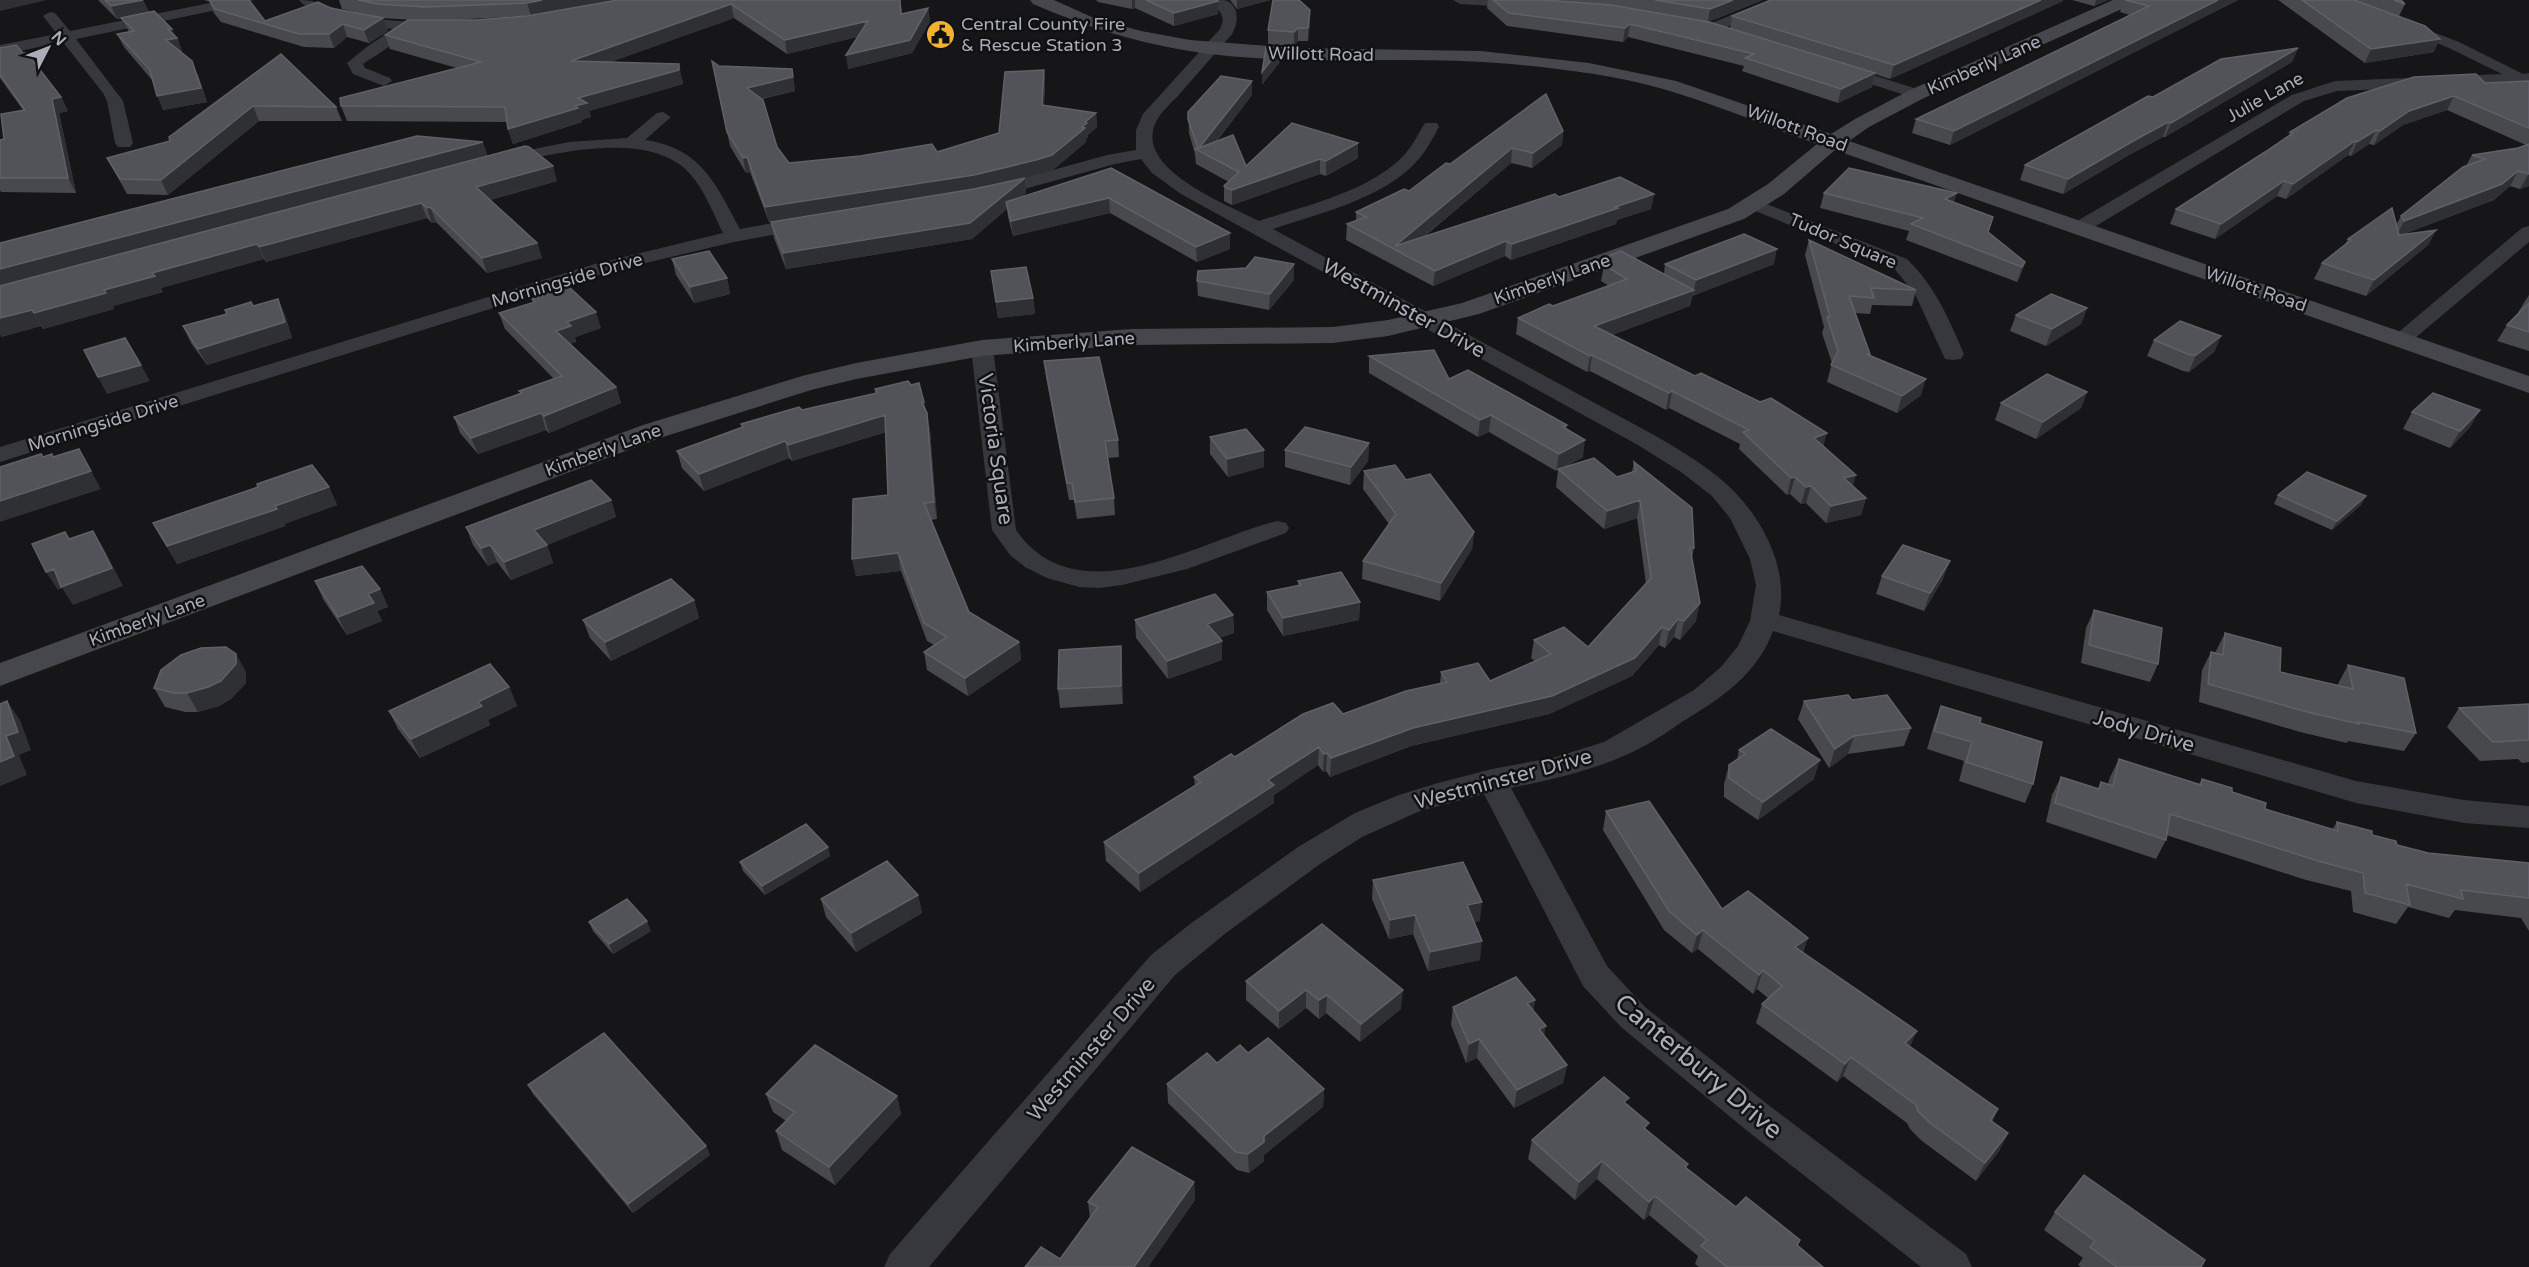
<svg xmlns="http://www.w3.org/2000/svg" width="2529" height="1267" font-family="'Varela Round',sans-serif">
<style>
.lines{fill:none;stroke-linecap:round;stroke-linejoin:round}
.street{fill:#37383d;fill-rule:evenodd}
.secondary{fill:#45474d;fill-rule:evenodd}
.wall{fill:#47494d;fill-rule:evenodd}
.shaded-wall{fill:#2f3033}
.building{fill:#525359;stroke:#5f6168;stroke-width:1.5}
.labels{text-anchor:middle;stroke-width:5;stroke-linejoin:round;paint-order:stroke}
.far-poi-label{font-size:18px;fill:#a8adb8;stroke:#111113;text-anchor:start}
.far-street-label{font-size:18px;fill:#a8adb8;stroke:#111113}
.street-label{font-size:21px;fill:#a8adb8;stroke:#111113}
.near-street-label{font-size:26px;fill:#a8adb8;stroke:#111113}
</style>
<rect width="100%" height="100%" fill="#161618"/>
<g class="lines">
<!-- street -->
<path class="street" d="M 225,0 L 253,0 L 246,4 L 76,39 L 123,101 L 133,143 L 130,147 L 118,147 L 115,143 L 107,101 L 103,93 L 63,42 L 0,55 L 0,45 L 57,34 L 43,16 L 50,12 L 55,13 L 70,31 Z
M 299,0 C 321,0 332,9 353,14 C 380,21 409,22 437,23 L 444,27 L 437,31 L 413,31 L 363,64 L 365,68 L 390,78 L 392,81 L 384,86 L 353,74 L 347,63 L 368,46 L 394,29 C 368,27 317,21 299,0 Z
M 1209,0 C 1213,0 1220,0 1224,0 C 1240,4 1239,23 1232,34 C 1214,55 1195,76 1177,97 C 1170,104 1160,113 1156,122 C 1133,169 1227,204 1259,221 C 1304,206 1372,191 1405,154 C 1413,145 1418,134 1425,123 L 1437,123 L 1439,127 C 1432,139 1426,152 1416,162 C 1384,198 1318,214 1273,229 L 1654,435 C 1678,449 1702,463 1723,481 C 1759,512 1790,566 1779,615 L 2356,781 L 2464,800 L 2529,806 L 2529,828 L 2464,823 L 2356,803 L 1773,631 C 1757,674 1723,697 1685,720 C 1666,733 1647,746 1626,755 C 1590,771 1550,780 1511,788 L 1607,966 L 1645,1007 L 1771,1107 L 1966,1254 L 1972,1267 L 1921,1267 L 1745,1129 L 1621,1027 L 1583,986 L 1484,794 L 1420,811 L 1362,837 L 1320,864 L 1226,933 L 1175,975 L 929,1267 L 884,1267 L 890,1254 L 1151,955 L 1190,924 L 1298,847 L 1355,813 L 1399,795 L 1438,783 L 1492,769 L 1556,757 L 1604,742 L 1694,690 L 1721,667 L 1738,646 L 1750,621 L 1756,585 L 1750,559 L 1730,518 L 1712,496 L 1681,472 L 1638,445 L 1181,194 L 1152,173 L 1141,159 L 1115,164 L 991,198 L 985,197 L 982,193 L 985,189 L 1107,155 L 1136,150 L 1136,130 L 1143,114 L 1220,29 C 1227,14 1218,11 1209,0 Z
M 1453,0 L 1524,0 L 1530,4 L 1523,8 L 1460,4 Z
M 1769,0 L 1789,0 L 1787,3 L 1714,32 L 1704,32 L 1702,29 L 1704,26 Z
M 2407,22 L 2459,42 L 2523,74 L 2529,73 L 2529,83 L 2337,91 L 2304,101 L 2086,232 L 2072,232 L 2070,228 L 2072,224 L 2292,95 L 2335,81 L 2502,74 L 2449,48 L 2402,29 L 2400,26 L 2402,23 Z
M 1839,64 L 1923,91 L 1925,94 L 1917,99 L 1834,72 L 1831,69 Z
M 663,112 L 671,117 L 645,140 C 701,148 716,184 740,229 L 808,217 L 815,219 L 817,223 L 815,227 L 734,242 L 608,272 L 0,462 L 0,447 L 595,264 L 723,233 C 712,211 702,183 683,167 C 640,131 549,154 500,166 L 494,165 L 491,161 L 494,157 L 569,142 L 627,138 L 657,113 Z
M 1754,199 L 1907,259 C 1935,286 1949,319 1964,354 L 1961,359 L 1953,360 L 1945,359 L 1915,294 L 1893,267 L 1748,208 L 1745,204 L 1748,200 Z
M 2529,226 L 2529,242 L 2408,344 L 2401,346 L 2394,344 L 2390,340 L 2394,336 L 2522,228 Z
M 982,342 L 989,344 L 993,348 L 1016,530 C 1078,619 1200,540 1277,521 L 1286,523 L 1289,528 L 1286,533 L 1187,569 L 1122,585 L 1099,588 L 1079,587 L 1047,578 L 1025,567 L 1010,555 L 992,530 L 971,348 L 975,344 Z"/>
<!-- secondary -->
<path class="secondary" d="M 1030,0 L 1054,0 L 1094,18 L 1141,31 L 1190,40 L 1295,48 L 1481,51 L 1589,63 L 1676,81 L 1831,134 L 1855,119 L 1910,90 L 2113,0 L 2136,0 L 2133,4 L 1924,98 L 1869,127 L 1849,141 L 2529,376 L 2529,393 L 1835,150 L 1784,194 L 1744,219 L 1479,314 L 1388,336 L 1333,343 L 1132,345 L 982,356 L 856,379 L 811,390 L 663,437 L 0,686 L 0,663 L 643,425 L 802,376 L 856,363 L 982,340 L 1132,329 L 1333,327 L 1388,320 L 1462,303 L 1728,209 L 1768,184 L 1817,144 C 1766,126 1715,104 1663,89 C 1614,75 1561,69 1511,64 C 1404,54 1295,68 1189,51 C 1134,42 1084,26 1033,4 Z"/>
</g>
<!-- wall -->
<path class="wall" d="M 98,0 L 143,0 L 149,12 L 177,38 L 182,51 L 180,52 L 198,75 L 207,102 L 163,110 L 152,80 L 124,47 L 117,34 L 129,32 L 122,18 L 117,19 Z
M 205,0 L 249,0 L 265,21 L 330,8 L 383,18 L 388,31 L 369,43 L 347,37 L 334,48 L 304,47 L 221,22 L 214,13 L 209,1 L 206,1 Z
M 339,0 L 900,0 L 902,14 L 928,8 L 930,21 L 912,53 L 848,69 L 857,37 L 787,54 L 734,18 L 610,62 L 682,78 L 683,84 L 589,111 L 591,117 L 581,120 L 582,122 L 513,144 L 508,129 L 507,122 L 347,121 L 341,106 L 457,68 L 390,49 L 385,35 L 414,20 L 382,18 L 342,9 ZM 523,16 L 476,20 L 449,20 Z
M 1096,0 L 1217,0 L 1218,1 L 1218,14 L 1174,26 L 1135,8 L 1132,9 L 1098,2 Z
M 1230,0 L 1270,0 L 1237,9 Z
M 1488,0 L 1763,0 L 1708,22 L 1730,29 L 1732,16 L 1771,0 L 2063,0 L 2063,1 L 1890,79 L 1875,74 L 1872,87 L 1838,103 L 1742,71 L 1744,66 L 1628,37 L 1623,42 L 1507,26 L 1487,8 Z
M 2072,0 L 2108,0 L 2094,6 Z
M 2124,0 L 2238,0 L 1950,145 L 1912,133 L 1916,119 L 2130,15 L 2120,12 Z
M 2278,0 L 2401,0 L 2405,4 L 2399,16 L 2434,52 L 2365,63 Z
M 1310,23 L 1308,41 L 1298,41 L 1294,46 L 1268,44 L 1268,30 Z
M 0,48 L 23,53 L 61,97 L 68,111 L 59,113 L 76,193 L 1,192 L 0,190 L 0,140 L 4,139 L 23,110 L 0,78 Z
M 2298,48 L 2292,62 L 2165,137 L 2163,137 L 2129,155 L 2063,194 L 2020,180 L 2025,165 L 2153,97 Z
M 281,54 L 336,107 L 342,121 L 259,121 L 168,195 L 127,194 L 107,158 L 170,141 Z
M 712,61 L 719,66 L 792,69 L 795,91 L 762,99 L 777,147 L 789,163 L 937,152 L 999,133 L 1044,70 L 1045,84 L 1044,105 L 1096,113 L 1097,127 L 1088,135 L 1088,137 L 1086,139 L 1086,142 L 1053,170 L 1025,178 L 1026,193 L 1022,197 L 1111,168 L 1230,233 L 1230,249 L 1197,262 L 1110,213 L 1013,236 L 1008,217 L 1007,209 L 972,239 L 786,269 L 774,238 L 771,222 L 834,212 L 769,222 L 750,172 L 746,173 L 730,146 Z
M 2529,81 L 2529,186 L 2520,189 L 2510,186 L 2494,200 L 2401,235 L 2436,230 L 2428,245 L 2366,296 L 2314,279 L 2322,263 L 2345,245 L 2348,239 L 2396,225 L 2401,216 L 2466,166 L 2472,155 L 2518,148 L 2526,145 L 2447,110 L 2403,125 L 2374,145 L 2369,144 L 2351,156 L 2348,155 L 2286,199 L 2277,196 L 2215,239 L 2170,224 L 2176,209 L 2265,152 L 2289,136 L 2290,132 L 2485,83 Z
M 1252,95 L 1216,142 L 1246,166 L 1292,123 L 1358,158 L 1326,176 L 1320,174 L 1232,205 L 1224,201 L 1224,186 L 1229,182 L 1196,164 L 1195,154 L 1189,133 L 1188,112 Z
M 1563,131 L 1562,145 L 1532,168 L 1511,163 L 1424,237 L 1559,197 L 1654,194 L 1651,209 L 1617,220 L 1616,224 L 1511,260 L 1505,256 L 1433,286 L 1346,240 L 1347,224 L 1356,221 L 1356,212 L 1409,191 L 1450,164 Z
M 488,156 L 557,181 L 490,200 L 537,243 L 542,258 L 487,273 L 436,222 L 432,223 L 427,218 L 266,262 L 264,259 L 161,288 L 163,292 L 113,306 L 114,309 L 43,329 L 41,326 L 1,337 L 0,243 Z
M 1824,193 L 1988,232 L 2025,262 L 2020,277 L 2017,282 L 1906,240 L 1909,231 L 1820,208 Z
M 1809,240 L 1916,290 L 1912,306 L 1872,305 L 1870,314 L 1855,313 L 1870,355 L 1921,395 L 1897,413 L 1827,382 L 1832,363 L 1822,333 L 1824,327 L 1805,255 Z
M 672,259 L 727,278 L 730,294 L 694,303 L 676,275 Z
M 1294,264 L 1294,280 L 1269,310 L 1198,296 L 1197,281 L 1246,268 Z
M 1665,264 L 1774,264 L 1692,296 L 1690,306 L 1612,335 L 1695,376 L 1760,402 L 1827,433 L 1823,446 L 1853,486 L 1866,498 L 1861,515 L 1826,523 L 1806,503 L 1801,504 L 1790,494 L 1787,495 L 1739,449 L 1740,444 L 1669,408 L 1666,410 L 1590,371 L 1587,372 L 1516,334 L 1518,318 L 1609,286 L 1601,281 L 1604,265 L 1664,274 Z
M 991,271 L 1033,298 L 1035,314 L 998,318 Z
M 2529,295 L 2529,351 L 2497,341 L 2507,325 L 2517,314 L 2527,298 Z
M 532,299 L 601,328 L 575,337 L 576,342 L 569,344 L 616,387 L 621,403 L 549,433 L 546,430 L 478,454 L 460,433 L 454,417 L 521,394 L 519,391 L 554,379 L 505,329 L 499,313 L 533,303 Z
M 253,306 L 285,315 L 292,338 L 207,365 L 191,343 L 183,326 L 226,314 L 225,310 Z
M 2087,308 L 2081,324 L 2046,346 L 2010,331 L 2016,315 Z
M 2221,336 L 2214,352 L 2189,372 L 2183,371 L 2147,356 L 2154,340 Z
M 1369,356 L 1449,379 L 1567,425 L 1566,429 L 1583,457 L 1561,469 L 1617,477 L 1632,472 L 1634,462 L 1694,548 L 1692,558 L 1696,621 L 1680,640 L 1674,637 L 1665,648 L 1659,645 L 1632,676 L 1549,714 L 1411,746 L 1330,777 L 1326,771 L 1323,772 L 1318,765 L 1274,795 L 1274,803 L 1140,892 L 1106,861 L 1104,842 L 1195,786 L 1194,777 L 1235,757 L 1343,714 L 1440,684 L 1441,672 L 1490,681 L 1535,661 L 1531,658 L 1534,640 L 1588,647 L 1646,584 L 1637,518 L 1604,529 L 1556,487 L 1558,470 L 1556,471 L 1489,432 L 1478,437 L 1369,373 Z
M 1044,361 L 1118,440 L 1119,457 L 1108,458 L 1114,498 L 1115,515 L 1077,519 L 1074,500 L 1069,500 L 1046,377 Z
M 911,385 L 924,402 L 930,430 L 937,519 L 931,520 L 969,612 L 1019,642 L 1021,660 L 968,696 L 927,670 L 924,652 L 934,645 L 927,641 L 901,571 L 856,576 L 852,559 L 888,495 L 886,432 L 792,461 L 789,458 L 704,491 L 682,468 L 677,451 L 742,427 L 741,424 L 876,393 L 875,389 Z
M 2087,392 L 2081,408 L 2036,439 L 1995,420 L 2001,403 Z
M 2480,410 L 2470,427 L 2450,448 L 2403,429 L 2412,412 Z
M 1210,437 L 1264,467 L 1228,477 L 1210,454 Z
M 1369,443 L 1368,461 L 1350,485 L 1285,467 L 1285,450 Z
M 1364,471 L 1406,480 L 1474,532 L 1472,549 L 1440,601 L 1362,579 L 1363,561 L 1389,524 L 1363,489 Z
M 329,487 L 337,505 L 284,524 L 285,526 L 177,564 L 153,523 Z
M 2278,495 L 2366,496 L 2361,505 L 2332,530 L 2274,504 Z
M 611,500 L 616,517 L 547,545 L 553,563 L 511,580 L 497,562 L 488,566 L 473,545 L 466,527 Z
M 1882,576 L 1943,579 L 1924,611 L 1876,594 Z
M 315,581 L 380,589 L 388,607 L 377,611 L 382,621 L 347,635 L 323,599 Z
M 1298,581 L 1360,602 L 1359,620 L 1283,636 L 1267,610 L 1267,592 L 1298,585 Z
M 694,600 L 699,618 L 611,661 L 590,638 L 583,620 Z
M 2094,610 L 2158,664 L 2150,682 L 2081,663 L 2086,628 Z
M 1233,615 L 1234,633 L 1219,638 L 1222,641 L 1222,660 L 1168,679 L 1136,638 L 1135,620 Z
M 2225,633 L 2280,672 L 2338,685 L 2338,684 L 2348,665 L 2416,733 L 2404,751 L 2348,741 L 2347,743 L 2300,732 L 2199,702 L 2202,670 L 2211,652 L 2215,653 Z
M 1121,646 L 1123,704 L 1060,708 L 1058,689 Z
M 246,672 L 246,683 L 231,699 L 219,706 L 198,712 L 185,712 L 165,707 L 154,688 Z
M 509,687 L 517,706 L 488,720 L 490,725 L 420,758 L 398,729 L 389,711 Z
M 1852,700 L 1911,728 L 1904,746 L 1848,754 L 1829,768 L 1798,719 L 1804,701 Z
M 2529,704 L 2529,762 L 2522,763 L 2518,759 L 2480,761 L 2447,727 L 2459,708 Z
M 1941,706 L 2033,784 L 2025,803 L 1959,781 L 1964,761 L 1927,749 L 1934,725 Z
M 1739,750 L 1814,779 L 1758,820 L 1724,797 L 1724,784 L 1729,765 L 1737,760 Z
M 2119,759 L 2199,784 L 2202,779 L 2265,809 L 2332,830 L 2337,822 L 2397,845 L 2428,853 L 2529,863 L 2529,931 L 2521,918 L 2455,910 L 2449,918 L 2408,907 L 2396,924 L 2353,912 L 2351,891 L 2306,880 L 2166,835 L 2166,840 L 2156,859 L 2046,822 L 2052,795 L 2061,777 L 2098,789 L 2101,782 L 2108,784 L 2110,777 Z
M 1606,811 L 1722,909 L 1808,938 L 1803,952 L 1910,1047 L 1998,1109 L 1992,1122 L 2008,1133 L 1999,1151 L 1976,1181 L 1922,1141 L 1910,1129 L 1907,1123 L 1843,1076 L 1837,1082 L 1756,1023 L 1762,1004 L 1768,998 L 1757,989 L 1753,994 L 1698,949 L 1692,953 L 1664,930 L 1603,830 Z
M 828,847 L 830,856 L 765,895 L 743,871 L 740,862 Z
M 1373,880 L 1480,921 L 1474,922 L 1480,960 L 1428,971 L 1413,934 L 1389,939 L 1372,899 Z
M 918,895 L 922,913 L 856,952 L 826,917 L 821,899 Z
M 589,922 L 651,931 L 613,954 L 593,931 Z
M 1322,924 L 1401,1009 L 1360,1042 L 1326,1013 L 1319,1019 L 1306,1008 L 1279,1029 L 1246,1000 L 1246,981 Z
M 1535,1000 L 1533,1010 L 1544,1036 L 1567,1065 L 1563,1083 L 1514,1108 L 1477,1058 L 1466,1063 L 1451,1025 L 1453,1007 Z
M 1248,1053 L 1324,1089 L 1323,1107 L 1264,1155 L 1264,1161 L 1249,1173 L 1237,1170 L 1168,1103 L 1167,1084 L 1217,1063 Z
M 528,1085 L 706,1146 L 710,1155 L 633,1213 L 533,1094 Z
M 766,1094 L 897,1096 L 901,1114 L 835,1185 L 782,1150 L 776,1131 L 786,1121 L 773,1112 Z
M 1627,1105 L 1647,1130 L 1687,1168 L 1736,1207 L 1798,1246 L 1823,1267 L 1699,1267 L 1695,1264 L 1698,1256 L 1649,1215 L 1644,1220 L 1597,1179 L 1575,1200 L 1528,1159 L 1532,1140 Z
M 1194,1182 L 1195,1200 L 1148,1267 L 1025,1267 L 1060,1259 L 1090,1218 L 1088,1202 Z
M 2055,1212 L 2201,1267 L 2081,1267 L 2078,1265 L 2083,1258 L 2044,1230 Z"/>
<!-- shaded-wall -->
<path class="shaded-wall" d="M 0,0 L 47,0 L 0,11 Z
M 143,0 L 149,13 L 117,19 L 111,6 Z
M 542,0 L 627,0 L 531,16 L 527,3 Z
M 1132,0 L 1135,0 L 1135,8 L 1132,9 Z
M 1237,0 L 1270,0 L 1237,9 Z
M 1733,0 L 1763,0 L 1708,22 L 1710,9 Z
M 2041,0 L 2063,0 L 2063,1 L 1890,79 L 1894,65 Z
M 2096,0 L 2108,0 L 2094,6 Z
M 2218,0 L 2238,0 L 1950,145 L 1954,131 Z
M 1218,1 L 1218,14 L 1174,26 L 1174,13 Z
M 731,4 L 734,18 L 575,75 L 571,61 Z
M 928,8 L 930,21 L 912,53 L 848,69 L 846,55 Z
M 1310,10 L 1310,23 L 1308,41 L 1308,28 Z
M 383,18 L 388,31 L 369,43 L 364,30 Z
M 868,21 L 870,34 L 787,54 L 785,40 Z
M 343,24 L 347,37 L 334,48 L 329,34 Z
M 1630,24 L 1628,37 L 1623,42 L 1625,28 Z
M 1298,28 L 1298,41 L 1294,46 L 1294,32 Z
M 168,29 L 172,29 L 182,51 L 172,54 L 166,40 Z
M 2440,39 L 2434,52 L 2365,63 L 2371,49 Z
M 1281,48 L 1281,61 L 1262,85 L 1262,72 Z
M 2298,48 L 2292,62 L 2165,137 L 2171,123 Z
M 192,61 L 207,102 L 163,110 L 157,96 Z
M 679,64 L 683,84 L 589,111 L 591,117 L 581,120 L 582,122 L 513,144 L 508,129 L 578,98 Z
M 792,69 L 795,91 L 750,101 L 747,88 Z
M 1044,70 L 1045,84 L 1043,119 L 1042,105 Z
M 1875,73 L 1872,87 L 1838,103 L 1841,89 Z
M 1252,81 L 1252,95 L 1205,155 L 1199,148 Z
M 2454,96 L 2447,110 L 2403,125 L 2374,145 L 2380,131 L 2409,111 Z
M 61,97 L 68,111 L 59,113 L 76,193 L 68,178 L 52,99 Z
M 253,106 L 259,121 L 168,195 L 161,180 Z
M 1096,113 L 1097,127 L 1088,135 L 1088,137 L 1086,139 L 1086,142 L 1053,170 L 1025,178 L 1026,193 L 1008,208 L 1006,202 L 1007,209 L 972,239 L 786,269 L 783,253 L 976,190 L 769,222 L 765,207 L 1082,127 L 1085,122 Z
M 2168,122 L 2163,137 L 2129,155 L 2063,194 L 2068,179 L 2135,140 Z
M 2376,130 L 2369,144 L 2351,156 L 2357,142 Z
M 1563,131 L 1562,145 L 1532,168 L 1533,153 Z
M 2355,141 L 2348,155 L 2286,199 L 2293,184 Z
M 483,142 L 488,157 L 0,288 L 0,269 Z
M 1358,143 L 1358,158 L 1326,176 L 1326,161 Z
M 1512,148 L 1511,163 L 1403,254 L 1395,246 Z
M 747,157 L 750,172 L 746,173 L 743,158 Z
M 1320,159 L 1320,174 L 1232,205 L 1232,190 Z
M 553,166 L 557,181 L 481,202 L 476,187 Z
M 2518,171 L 2510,186 L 2494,200 L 2396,237 L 2404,221 Z
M 2529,174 L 2529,186 L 2520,189 L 2528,175 Z
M 2284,181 L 2277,196 L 2215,239 L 2221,224 Z
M 1957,193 L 1952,208 L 1945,199 Z
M 1654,194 L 1651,209 L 1617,220 L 1616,224 L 1511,260 L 1512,244 L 1615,207 Z
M 1109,198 L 1110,213 L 1013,236 L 1011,221 Z
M 421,203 L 427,218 L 266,262 L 259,247 Z
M 430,207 L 436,222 L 432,223 L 427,208 Z
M 2436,230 L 2428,245 L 2366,296 L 2374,280 Z
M 1230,233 L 1230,249 L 1197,262 L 1196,247 Z
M 1506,241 L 1505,256 L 1433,286 L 1435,271 Z
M 537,243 L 542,258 L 487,273 L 482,258 Z
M 257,244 L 264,259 L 161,288 L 163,292 L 113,306 L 114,309 L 43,329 L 34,313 L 104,290 L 152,273 Z
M 1777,249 L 1774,264 L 1693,296 L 1696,280 Z
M 2025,262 L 2020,277 L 2017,282 L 2022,267 Z
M 1294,264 L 1294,280 L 1269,310 L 1270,294 Z
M 727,278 L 730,294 L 694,303 L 690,287 Z
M 1694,290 L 1690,306 L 1592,342 L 1594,326 Z
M 1033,298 L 1035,314 L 998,318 L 996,302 Z
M 278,299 L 285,315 L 292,338 L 207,365 L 198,349 Z
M 2087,308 L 2081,324 L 2046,346 L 2052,329 Z
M 32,310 L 41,326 L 1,337 L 0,334 L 0,318 Z
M 596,312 L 601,328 L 575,337 L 576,342 L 561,347 L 556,331 L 567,322 Z
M 2221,336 L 2214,352 L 2189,372 L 2196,355 Z
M 1592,355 L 1590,371 L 1587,372 L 1590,356 Z
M 141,365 L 150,381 L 107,394 L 98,377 Z
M 1926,379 L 1921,395 L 1897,413 L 1902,396 Z
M 616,387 L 621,403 L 549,433 L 544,416 Z
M 1672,391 L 1669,408 L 1666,410 L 1669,393 Z
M 2087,392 L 2081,408 L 2036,439 L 2043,422 Z
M 2480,410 L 2470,427 L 2450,448 L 2460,431 Z
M 541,413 L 546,430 L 478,454 L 471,438 Z
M 927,413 L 930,430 L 937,519 L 934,502 Z
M 885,415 L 888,431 L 792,461 L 788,445 Z
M 1491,415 L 1489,432 L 1478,437 L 1480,420 Z
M 1827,433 L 1822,450 L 1814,438 Z
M 1585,440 L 1583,457 L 1556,471 L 1559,454 Z
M 785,441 L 789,458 L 704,491 L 699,474 Z
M 1369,443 L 1368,461 L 1350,485 L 1351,467 Z
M 79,449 L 101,489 L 0,522 L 0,501 Z
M 1264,450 L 1264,467 L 1228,477 L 1227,459 Z
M 1856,475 L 1851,493 L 1844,478 Z
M 1795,477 L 1790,494 L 1787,495 L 1791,478 Z
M 1811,486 L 1806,503 L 1801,504 L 1806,487 Z
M 329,487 L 337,505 L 284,524 L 285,526 L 177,564 L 167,546 Z
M 2366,496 L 2361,505 L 2332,530 L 2337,521 Z
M 1866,498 L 1861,515 L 1826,523 L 1831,506 Z
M 611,500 L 616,517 L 540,548 L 534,530 Z
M 1640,500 L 1637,518 L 1604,529 L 1607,511 Z
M 93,531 L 104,549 L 123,586 L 73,605 L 62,588 L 58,590 L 46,572 Z
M 1474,532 L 1472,549 L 1440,601 L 1441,583 Z
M 490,545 L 497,562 L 488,566 L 481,548 Z
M 547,545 L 553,563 L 511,580 L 504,562 Z
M 898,553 L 901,571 L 856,576 L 852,559 Z
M 1950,561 L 1943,579 L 1924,611 L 1930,593 Z
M 380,589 L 388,607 L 377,611 L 382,621 L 347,635 L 338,617 L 368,594 Z
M 694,600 L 699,618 L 611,661 L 605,642 Z
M 1360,602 L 1359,620 L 1283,636 L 1283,618 Z
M 1700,603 L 1696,621 L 1680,640 L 1684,621 Z
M 1233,615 L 1234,633 L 1208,642 L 1207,624 Z
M 1678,619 L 1674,637 L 1665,648 L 1669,630 Z
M 1662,627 L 1659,645 L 1632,676 L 1549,714 L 1411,746 L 1330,777 L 1331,758 Z
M 1222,641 L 1222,660 L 1168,679 L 1167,661 Z
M 1019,642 L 1021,660 L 968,696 L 965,678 Z
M 1121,646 L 1122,665 L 1123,704 L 1121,686 Z
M 236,654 L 246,672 L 246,683 L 231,699 L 219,706 L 198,712 L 187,693 Z
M 509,687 L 517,706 L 488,720 L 490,725 L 420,758 L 411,739 L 478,702 Z
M 7,701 L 20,720 L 31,750 L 19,755 L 27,775 L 0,786 L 0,762 L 6,736 Z
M 1854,736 L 1848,754 L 1829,768 L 1835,749 Z
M 1319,747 L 1318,765 L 1274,795 L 1274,803 L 1140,892 L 1139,873 L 1268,780 Z
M 1327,753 L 1326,771 L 1323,772 L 1324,754 Z
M 1820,760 L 1814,779 L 1758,820 L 1763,802 Z
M 828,847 L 830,856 L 765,895 L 762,886 Z
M 918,895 L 922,913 L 856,952 L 851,933 Z
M 1482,902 L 1480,921 L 1464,924 L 1467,905 Z
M 1415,915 L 1413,934 L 1389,939 L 1390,920 Z
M 647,921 L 651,931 L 613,954 L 609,944 Z
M 1703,930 L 1698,949 L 1692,953 L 1697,935 Z
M 1808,938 L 1801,956 L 1795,947 Z
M 1482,941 L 1480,960 L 1428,971 L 1430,952 Z
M 1763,970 L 1757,989 L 1753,994 L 1759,975 Z
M 1306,990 L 1306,1008 L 1279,1029 L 1279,1011 Z
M 1403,990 L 1401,1009 L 1360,1042 L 1361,1024 Z
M 1327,995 L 1326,1013 L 1319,1019 L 1319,1000 Z
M 1535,1000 L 1532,1019 L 1527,1003 Z
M 1546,1026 L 1542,1045 L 1539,1029 Z
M 1917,1031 L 1909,1049 L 1905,1043 Z
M 1479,1039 L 1477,1058 L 1466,1063 L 1469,1044 Z
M 1851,1057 L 1843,1076 L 1837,1082 L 1845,1064 Z
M 1567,1065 L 1563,1083 L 1514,1108 L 1517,1090 Z
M 1324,1089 L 1323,1107 L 1264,1155 L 1264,1161 L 1249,1173 L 1248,1154 L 1264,1136 Z
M 897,1096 L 901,1114 L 835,1185 L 829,1167 Z
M 2008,1133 L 1999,1151 L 1976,1181 L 1985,1163 Z
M 706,1146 L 710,1155 L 633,1213 L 628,1204 Z
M 1602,1161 L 1597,1179 L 1575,1200 L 1579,1182 Z
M 1194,1182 L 1195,1200 L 1148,1267 L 1134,1267 Z
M 1655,1196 L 1649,1215 L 1644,1220 L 1649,1202 Z"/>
<!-- building -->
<path class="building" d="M 105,0 L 143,0 L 111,6 Z
M 209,0 L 249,0 L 265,21 L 318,2 L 330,8 L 383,18 L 364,30 L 343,24 L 329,34 L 299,34 L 215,9 Z
M 358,0 L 542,0 L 527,3 L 425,7 L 378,4 Z
M 618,0 L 900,0 L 901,14 L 928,8 L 910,40 L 846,55 L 868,21 L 785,40 L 731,4 L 571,61 L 679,64 L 679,70 L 578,98 L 587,103 L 575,106 L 578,108 L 508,129 L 505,107 L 341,106 L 340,98 L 481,62 L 385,35 L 408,20 L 476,20 L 527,16 Z
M 1146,0 L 1217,0 L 1218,1 L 1174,13 Z
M 1273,0 L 1299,0 L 1310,10 L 1308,28 L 1298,28 L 1294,32 L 1268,30 Z
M 1493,0 L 1543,0 L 1611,5 L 1709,22 L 1875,73 L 1841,89 L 1745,58 L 1754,54 L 1630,24 L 1625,28 L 1509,13 Z
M 1655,0 L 1733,0 L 1710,9 Z
M 1771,0 L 2041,0 L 1894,65 L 1732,16 Z
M 2125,0 L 2218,0 L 1954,131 L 1916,119 L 2149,6 Z
M 2302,0 L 2354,0 L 2425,26 L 2440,39 L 2371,49 Z
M 2394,0 L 2401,0 L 2405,4 Z
M 154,11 L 172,29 L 168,29 L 177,38 L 166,40 L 192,61 L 201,88 L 157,96 L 150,70 L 117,34 L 134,31 L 121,18 Z
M 16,45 L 23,53 L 27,53 L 61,97 L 52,99 L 68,178 L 0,178 L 0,140 L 4,139 L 1,114 L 25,110 L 0,75 L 0,48 Z
M 1266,47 L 1281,48 L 1262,72 Z
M 2298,48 L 2171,123 L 2168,122 L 2135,140 L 2068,179 L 2025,165 L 2148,96 L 2153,97 L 2221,59 Z
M 281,54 L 336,107 L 253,106 L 161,180 L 120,179 L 107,158 L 170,141 L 169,137 Z
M 712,61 L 719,66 L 792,69 L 793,77 L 747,88 L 763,100 L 777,147 L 789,163 L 860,156 L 932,144 L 937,152 L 999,133 L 1005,72 L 1044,70 L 1042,105 L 1096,113 L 1085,122 L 1087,123 L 1082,127 L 1085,128 L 1052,155 L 1036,160 L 974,175 L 765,207 L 747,157 L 743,158 L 727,132 Z
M 2476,74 L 2485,83 L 2529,81 L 2529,128 L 2454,96 L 2409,111 L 2380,131 L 2376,130 L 2357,142 L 2355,141 L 2293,184 L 2284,181 L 2221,224 L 2176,209 L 2265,152 L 2293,133 L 2290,132 L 2347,98 L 2414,77 Z
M 1221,76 L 1252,81 L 1199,148 L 1233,135 L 1246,166 L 1292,123 L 1358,143 L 1326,161 L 1320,159 L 1232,190 L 1227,188 L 1224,186 L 1239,172 L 1195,149 L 1198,148 L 1188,119 L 1188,112 Z
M 1546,94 L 1563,131 L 1533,153 L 1512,148 L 1395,246 L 1555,194 L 1559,197 L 1620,177 L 1654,194 L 1615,207 L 1618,208 L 1512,244 L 1506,241 L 1435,271 L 1347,224 L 1366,217 L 1356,212 L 1404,189 L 1409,191 L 1446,163 L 1450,164 Z
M 417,136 L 483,142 L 0,269 L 0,243 Z
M 2529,144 L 2529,174 L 2518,171 L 2502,184 L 2404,221 L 2401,216 L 2463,167 L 2485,159 L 2472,155 L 2518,148 Z
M 525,146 L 529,147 L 553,166 L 476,187 L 537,243 L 482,258 L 430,207 L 427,208 L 421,203 L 259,247 L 257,244 L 152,273 L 155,276 L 104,290 L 106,293 L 34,313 L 32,310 L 0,318 L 0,286 Z
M 1111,168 L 1230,233 L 1196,247 L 1109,198 L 1011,221 L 1006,202 Z
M 1849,168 L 1957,193 L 1945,199 L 1993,217 L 1988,232 L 2025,262 L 2022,267 L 1911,224 L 1923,218 L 1824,193 Z
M 1025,178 L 970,223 L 783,253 L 771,222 L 974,189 Z
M 2392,208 L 2399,235 L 2436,230 L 2374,280 L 2322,263 L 2351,240 L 2348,239 Z
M 1744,234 L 1777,249 L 1696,280 L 1665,264 Z
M 1809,240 L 1916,290 L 1871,288 L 1874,298 L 1849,296 L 1870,354 L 1866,354 L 1926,379 L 1902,396 L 1831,365 L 1838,351 L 1827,317 L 1830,317 Z
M 709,251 L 727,278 L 690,287 L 672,259 Z
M 1621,251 L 1694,290 L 1594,326 L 1695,376 L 1701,373 L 1760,402 L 1771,398 L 1827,433 L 1814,438 L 1856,475 L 1844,478 L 1866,498 L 1831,506 L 1811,486 L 1806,487 L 1795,477 L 1791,478 L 1743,432 L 1749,430 L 1672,391 L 1669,393 L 1592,355 L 1590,356 L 1518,318 L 1549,304 L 1553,306 L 1627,279 L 1604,265 L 1610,255 Z
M 1255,257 L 1294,264 L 1270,294 L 1197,281 L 1198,271 L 1246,268 Z
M 1026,267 L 1033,298 L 996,302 L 991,271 Z
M 569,287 L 596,312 L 567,322 L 571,326 L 556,331 L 616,387 L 544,416 L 541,413 L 471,438 L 454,417 L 522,393 L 519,391 L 562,376 L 499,313 L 535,302 L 532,299 Z
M 2051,294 L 2087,308 L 2052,329 L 2016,315 Z
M 278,299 L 285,322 L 198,349 L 183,326 L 227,314 L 225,310 L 251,302 L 253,306 Z
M 2529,303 L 2529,332 L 2507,325 Z
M 2180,321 L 2221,336 L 2196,355 L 2190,355 L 2154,340 Z
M 125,338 L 141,365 L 98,377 L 84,350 Z
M 1434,350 L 1449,379 L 1468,370 L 1567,425 L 1563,427 L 1585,440 L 1559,454 L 1491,415 L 1480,420 L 1369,356 Z
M 1099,357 L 1118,440 L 1105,441 L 1114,498 L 1075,502 L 1072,483 L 1067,483 L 1044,361 Z
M 2047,374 L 2087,392 L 2043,422 L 2001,403 Z
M 908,381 L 911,385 L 919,383 L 924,402 L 922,403 L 927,413 L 934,502 L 924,503 L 969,612 L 1019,642 L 965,678 L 924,652 L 947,637 L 924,623 L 898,553 L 852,559 L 853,499 L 888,495 L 885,415 L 788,445 L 785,441 L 699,474 L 677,451 L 743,427 L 741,424 L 799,407 L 802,410 L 877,393 L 875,389 Z
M 2433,393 L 2480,410 L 2460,431 L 2412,412 Z
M 1305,427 L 1369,443 L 1351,467 L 1285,450 Z
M 1246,429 L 1264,450 L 1227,459 L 1210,437 Z
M 79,449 L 91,471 L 0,501 L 0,467 L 41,454 L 43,457 L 52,454 L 53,457 Z
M 1594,458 L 1617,477 L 1636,471 L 1634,462 L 1692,508 L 1694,548 L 1690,548 L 1700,603 L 1684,621 L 1678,619 L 1669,630 L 1662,627 L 1635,658 L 1552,696 L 1413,728 L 1331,758 L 1327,753 L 1324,754 L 1319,747 L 1268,780 L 1274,785 L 1139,873 L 1104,842 L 1201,782 L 1194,777 L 1231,754 L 1235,757 L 1303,714 L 1333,703 L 1343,714 L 1406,691 L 1447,682 L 1441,672 L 1478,663 L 1490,681 L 1551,654 L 1534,640 L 1564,627 L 1588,647 L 1651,578 L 1640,500 L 1607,511 L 1558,469 Z
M 312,465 L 329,487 L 275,506 L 277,509 L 167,546 L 153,523 L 258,487 L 257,484 Z
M 1395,465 L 1406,480 L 1430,474 L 1474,532 L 1441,583 L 1363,561 L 1396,514 L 1364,471 Z
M 2307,472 L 2366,496 L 2337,521 L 2278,495 Z
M 591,480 L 611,500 L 534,530 L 547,545 L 504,562 L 490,545 L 481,548 L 466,527 Z
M 93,531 L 112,568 L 61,587 L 54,569 L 46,572 L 32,544 L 65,532 L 69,539 Z
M 1903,545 L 1950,561 L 1930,593 L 1882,576 Z
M 362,566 L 380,589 L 368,594 L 374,603 L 338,617 L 315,581 Z
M 1341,572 L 1360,602 L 1283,618 L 1267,592 L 1301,585 L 1298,581 Z
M 671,579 L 694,600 L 605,642 L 583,620 Z
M 1215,594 L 1233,615 L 1207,624 L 1222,641 L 1167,661 L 1135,620 Z
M 2094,610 L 2162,628 L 2158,664 L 2089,645 Z
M 2225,633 L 2281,648 L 2280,672 L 2353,689 L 2348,665 L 2404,678 L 2416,733 L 2358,722 L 2359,724 L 2311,713 L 2208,684 L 2211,652 L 2223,655 Z
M 1121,646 L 1121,686 L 1058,689 L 1059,650 Z
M 226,647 L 236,654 L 236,664 L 221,681 L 208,687 L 187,693 L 174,693 L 154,688 L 161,670 L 181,655 L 201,648 Z
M 490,664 L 509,687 L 478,702 L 482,706 L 411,739 L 389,711 Z
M 1848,695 L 1852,700 L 1887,695 L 1911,728 L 1854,736 L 1835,749 L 1804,701 Z
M 7,701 L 18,732 L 6,736 L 14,756 L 0,762 L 0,704 Z
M 2529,704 L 2529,740 L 2493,742 L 2459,708 Z
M 1941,706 L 1981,718 L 1980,723 L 2042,742 L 2033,784 L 1966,762 L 1972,742 L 1934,731 Z
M 1771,729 L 1820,760 L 1763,802 L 1729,778 L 1729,765 L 1745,754 L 1739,750 Z
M 2119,759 L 2201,785 L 2202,779 L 2232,788 L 2232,792 L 2266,803 L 2265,809 L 2338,831 L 2337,822 L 2372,831 L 2372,835 L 2396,841 L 2397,845 L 2428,853 L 2529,863 L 2529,898 L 2461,890 L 2463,899 L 2406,884 L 2410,905 L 2365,893 L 2363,873 L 2318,861 L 2170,814 L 2166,840 L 2055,803 L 2061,777 L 2099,789 L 2101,782 L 2113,786 Z
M 1649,801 L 1722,909 L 1748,891 L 1808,938 L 1795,947 L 1917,1031 L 1905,1043 L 1998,1109 L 1990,1120 L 2008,1133 L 1985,1163 L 1930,1123 L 1918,1111 L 1916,1105 L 1851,1057 L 1845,1064 L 1762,1004 L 1782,986 L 1763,970 L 1759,975 L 1703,930 L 1697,935 L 1669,911 L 1606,811 Z
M 806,824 L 828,847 L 762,886 L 740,862 Z
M 887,861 L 918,895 L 851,933 L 821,899 Z
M 1463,862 L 1482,902 L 1467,905 L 1482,941 L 1430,952 L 1415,915 L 1390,920 L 1373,880 Z
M 627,899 L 647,921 L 609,944 L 589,922 Z
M 1322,924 L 1403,990 L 1361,1024 L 1327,995 L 1319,1000 L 1306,990 L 1279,1011 L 1246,981 Z
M 1516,977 L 1535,1000 L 1527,1003 L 1546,1026 L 1539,1029 L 1567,1065 L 1517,1090 L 1479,1039 L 1469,1044 L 1453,1007 Z
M 604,1033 L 706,1146 L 628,1204 L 528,1085 Z
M 1268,1038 L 1324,1089 L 1264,1136 L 1264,1142 L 1248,1154 L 1236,1152 L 1167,1084 L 1207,1053 L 1217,1063 L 1240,1045 L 1248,1053 Z
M 815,1045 L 897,1096 L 829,1167 L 776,1131 L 795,1112 L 766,1094 Z
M 1604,1077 L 1629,1098 L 1624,1102 L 1649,1123 L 1644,1128 L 1688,1164 L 1685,1167 L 1736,1207 L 1746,1197 L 1800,1240 L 1797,1245 L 1823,1267 L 1727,1267 L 1701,1246 L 1707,1240 L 1655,1196 L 1649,1202 L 1602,1161 L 1579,1182 L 1532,1140 Z
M 1132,1147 L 1194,1182 L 1134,1267 L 1025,1267 L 1041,1247 L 1060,1259 L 1098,1207 L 1088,1202 Z
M 2084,1175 L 2205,1260 L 2201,1267 L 2117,1267 L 2090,1247 L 2095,1241 L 2055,1212 Z"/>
<!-- icons -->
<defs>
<symbol id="civic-disc" viewBox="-11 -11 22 22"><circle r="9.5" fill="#f2b134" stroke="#111113"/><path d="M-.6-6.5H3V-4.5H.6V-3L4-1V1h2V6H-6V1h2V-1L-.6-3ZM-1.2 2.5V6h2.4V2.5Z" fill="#111"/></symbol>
</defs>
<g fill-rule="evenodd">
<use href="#civic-disc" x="924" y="18" width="33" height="33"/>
</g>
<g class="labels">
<!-- far-poi labels -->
<g class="far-poi-label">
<text x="961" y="30">Central County Fire<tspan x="961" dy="21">&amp; Rescue Station 3</tspan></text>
</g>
<!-- far-street labels -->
<g class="far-street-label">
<text transform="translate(1321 54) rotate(1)" y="6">Willott Road</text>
<text transform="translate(1984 65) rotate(-24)" y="6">Kimberly Lane</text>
<text transform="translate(2265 97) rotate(-29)" y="6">Julie Lane</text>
<text transform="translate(1797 128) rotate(20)" y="6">Willott Road</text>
<text transform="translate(1843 241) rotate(23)" y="6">Tudor Square</text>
<text transform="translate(1552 279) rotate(-19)" y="6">Kimberly Lane</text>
<text transform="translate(567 280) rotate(-16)" y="6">Morningside Drive</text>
<text transform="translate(2256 289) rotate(19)" y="6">Willott Road</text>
<text transform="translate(1074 342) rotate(-4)" y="6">Kimberly Lane</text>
<text transform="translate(103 423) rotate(-17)" y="6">Morningside Drive</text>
<text transform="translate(603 450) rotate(-20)" y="6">Kimberly Lane</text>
<text transform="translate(147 620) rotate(-20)" y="6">Kimberly Lane</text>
</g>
<!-- street labels -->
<g class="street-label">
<text transform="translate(1404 308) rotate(29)" y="7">Westminster Drive</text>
<text transform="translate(996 449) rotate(82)" y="7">Victoria Square</text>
<text transform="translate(2144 731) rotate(16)" y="7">Jody Drive</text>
<text transform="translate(1503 779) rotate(-15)" y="7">Westminster Drive</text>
<text transform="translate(1091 1049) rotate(-49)" y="7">Westminster Drive</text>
</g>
<!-- near-street labels -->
<g class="near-street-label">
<text transform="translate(1699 1066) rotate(40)" y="9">Canterbury Drive</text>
</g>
</g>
<!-- north arrow -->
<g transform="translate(48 48) rotate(48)" stroke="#111113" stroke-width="4.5" paint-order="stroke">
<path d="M0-4.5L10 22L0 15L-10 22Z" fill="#a8adb8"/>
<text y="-9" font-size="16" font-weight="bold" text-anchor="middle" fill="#a8adb8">N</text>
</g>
</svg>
